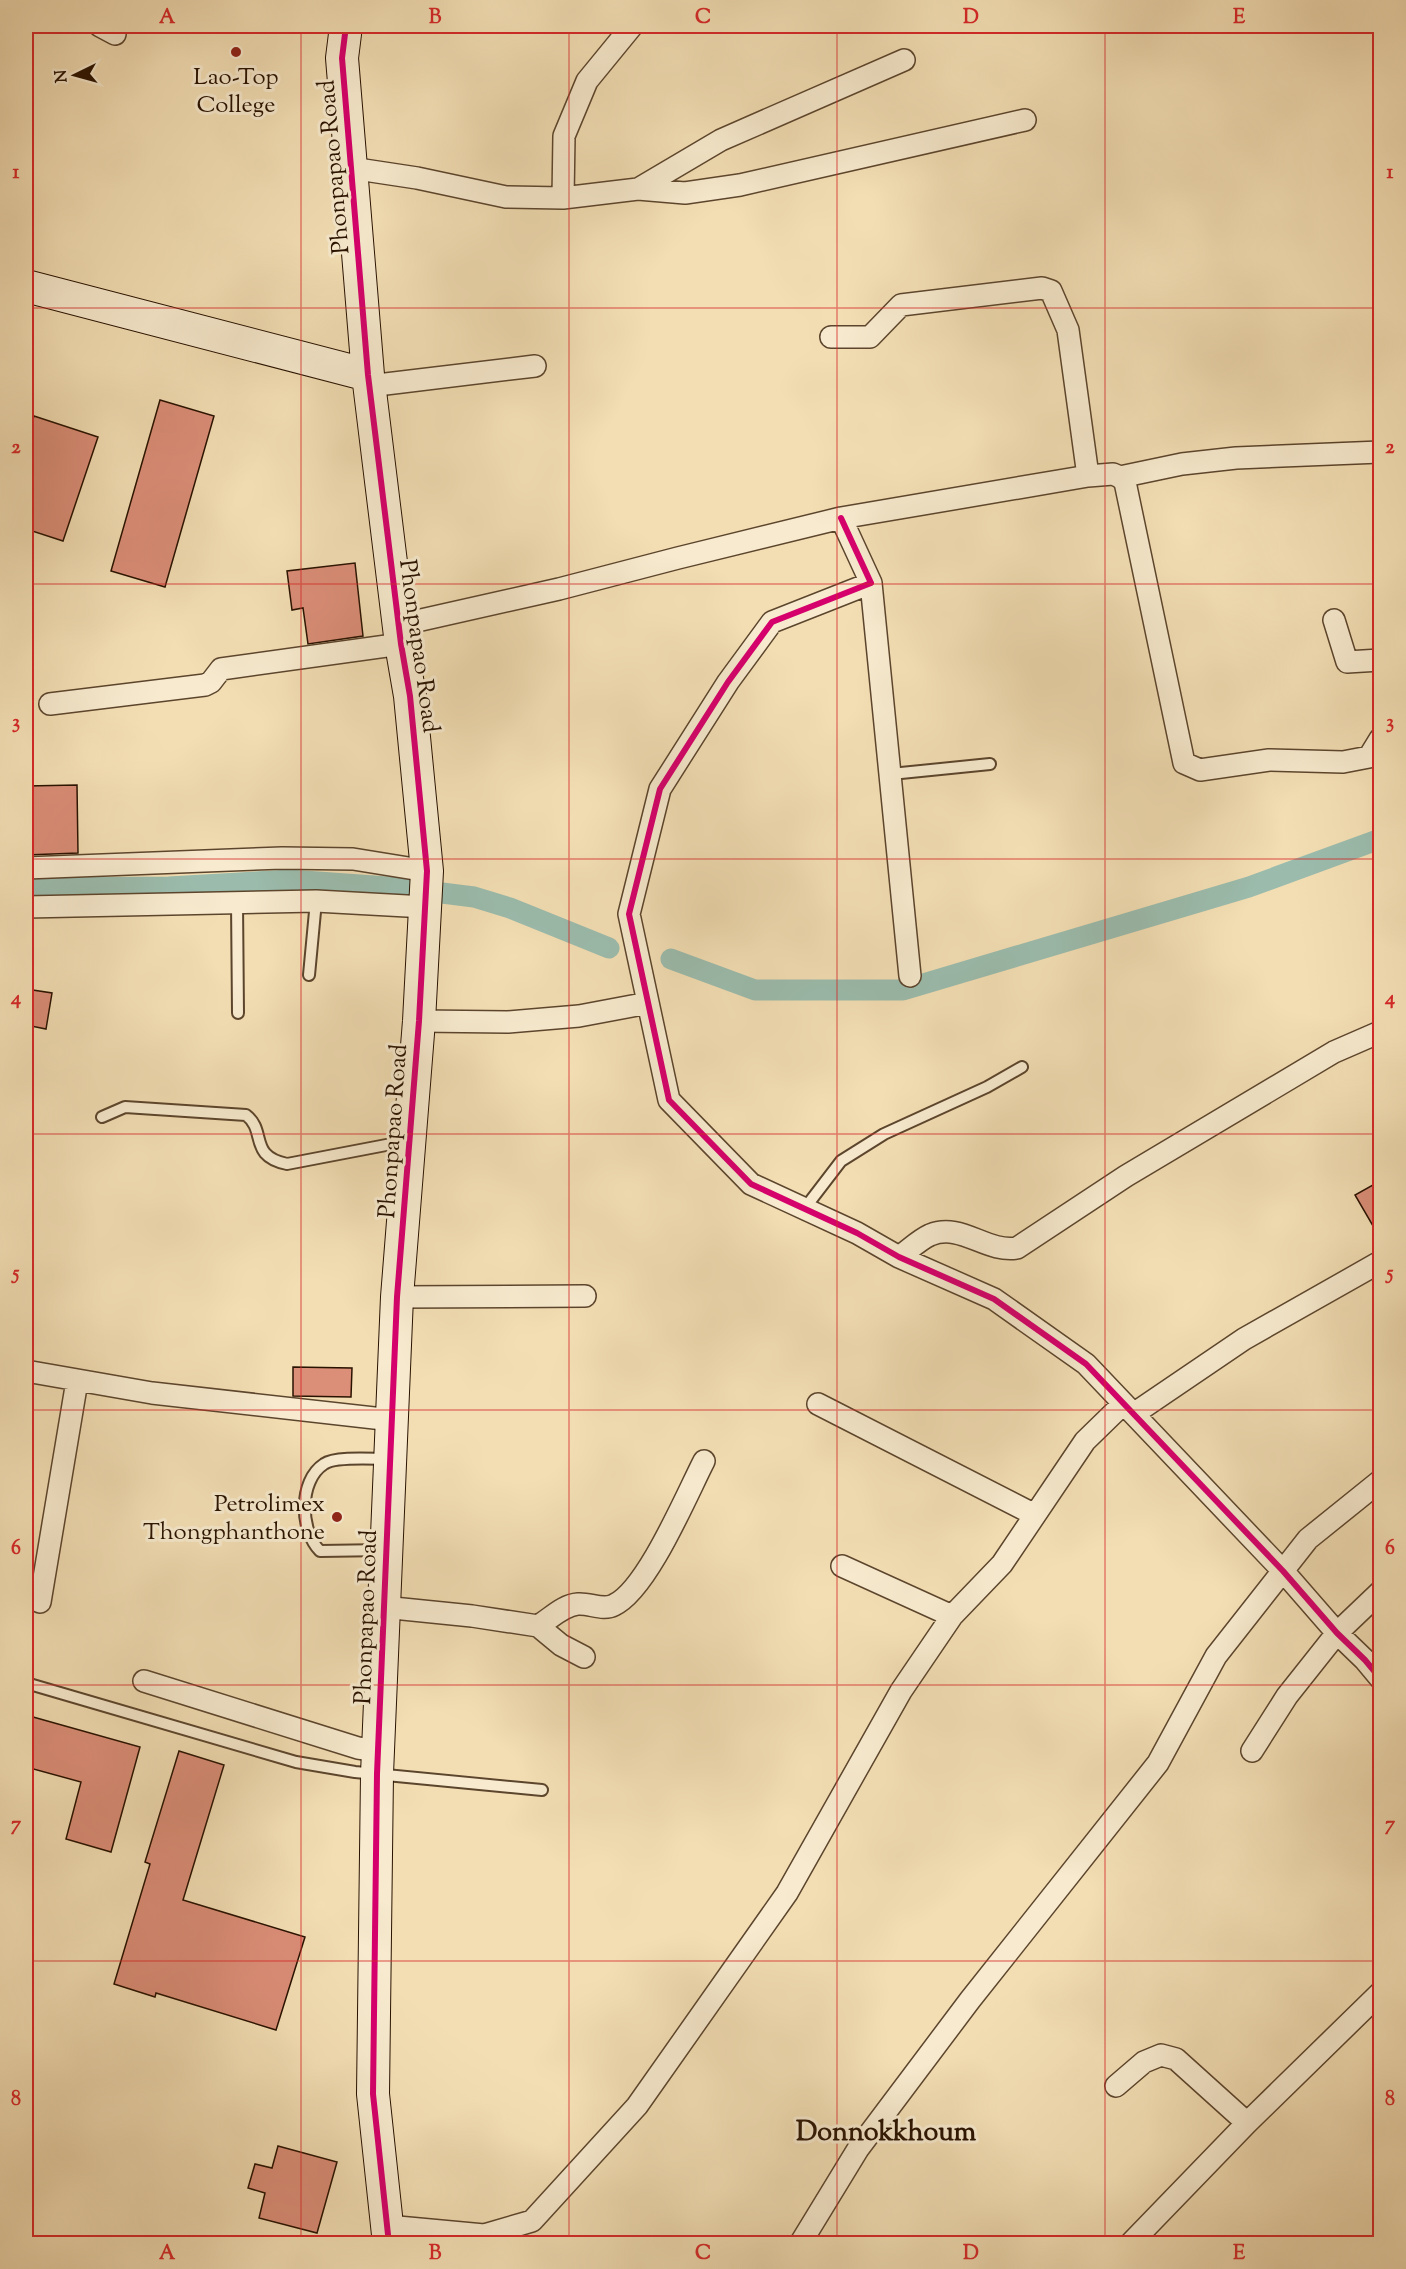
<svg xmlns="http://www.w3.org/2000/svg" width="1406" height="2269" font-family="'Sorts Mill Goudy',serif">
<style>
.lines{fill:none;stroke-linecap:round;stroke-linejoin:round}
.canal{stroke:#9bbcad;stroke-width:21}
.building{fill:#db8e78;stroke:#291200;stroke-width:1.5}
.lane-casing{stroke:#5c452d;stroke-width:14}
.street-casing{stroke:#5c452d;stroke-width:24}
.secondary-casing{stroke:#291200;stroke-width:34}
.lane{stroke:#f7eace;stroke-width:10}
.street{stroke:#f7eace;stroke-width:21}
.secondary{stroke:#f7eace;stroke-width:32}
.cycleway-casing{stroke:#f7eace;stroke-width:10}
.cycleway{stroke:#d6006c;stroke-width:6}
.grid{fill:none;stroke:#d62828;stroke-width:1.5;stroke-opacity:0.55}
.poi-dot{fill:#8f2418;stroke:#f7eace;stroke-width:2}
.labels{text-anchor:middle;stroke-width:6;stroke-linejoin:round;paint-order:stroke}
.poi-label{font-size:24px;fill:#291200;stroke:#f7eace}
.street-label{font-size:24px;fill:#291200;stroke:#f7eace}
.quarter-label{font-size:27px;font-weight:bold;fill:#291200;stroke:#f7eace}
.neatline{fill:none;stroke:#d62828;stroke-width:2}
.grid-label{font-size:20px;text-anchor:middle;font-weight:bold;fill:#d62828}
</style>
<rect width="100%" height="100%" fill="#f3deb4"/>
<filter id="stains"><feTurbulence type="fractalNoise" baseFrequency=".00333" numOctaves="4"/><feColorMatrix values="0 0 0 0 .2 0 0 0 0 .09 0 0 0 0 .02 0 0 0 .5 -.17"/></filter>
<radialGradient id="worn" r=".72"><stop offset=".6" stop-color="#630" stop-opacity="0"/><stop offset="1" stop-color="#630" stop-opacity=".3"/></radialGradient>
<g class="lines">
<!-- canal -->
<path class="canal" d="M 26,888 L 169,887 L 290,880 L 402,888 L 474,897 L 510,908 L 609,948
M 671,959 L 755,990 L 903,990 L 1249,887 L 1380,839"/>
</g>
<!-- building -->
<path class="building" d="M 160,400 L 214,416 L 165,587 L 111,571 Z
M 34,416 L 98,437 L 63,541 L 26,529 L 26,441 Z
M 355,563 L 363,636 L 308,644 L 303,608 L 292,610 L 287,571 Z
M 77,785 L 78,853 L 26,855 L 26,786 Z
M 26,989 L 52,993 L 46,1029 L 26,1025 Z
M 1380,1181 L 1380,1238 L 1355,1195 Z
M 293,1367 L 352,1368 L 351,1397 L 293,1396 Z
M 26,1715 L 140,1747 L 111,1852 L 66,1839 L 81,1782 L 26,1767 Z
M 179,1751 L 224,1765 L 183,1900 L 305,1937 L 276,2030 L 156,1993 L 155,1997 L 114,1984 L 150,1864 L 145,1862 Z
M 278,2146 L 337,2162 L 317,2233 L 259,2218 L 265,2193 L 248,2188 L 255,2164 L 272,2168 Z"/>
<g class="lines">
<defs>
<path id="lane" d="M 891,774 L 990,764
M 237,902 L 238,1013
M 309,975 L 316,901
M 102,1117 L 125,1107 L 246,1115 C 267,1131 248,1156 287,1164 L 407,1141
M 805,1208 L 841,1161 L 884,1134 L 987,1087 L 1022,1067
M 385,1550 L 320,1551 C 300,1531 298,1481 324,1464 C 335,1456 373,1459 388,1459
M 26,1683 L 296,1762 L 355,1772 L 542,1790"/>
<path id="street" d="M 100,26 L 115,34
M 351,168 L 417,178 L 506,197 L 563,198 L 638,189 L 685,193 L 740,185 L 1025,120
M 638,189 L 721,140 L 904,60
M 563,198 L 564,136 L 587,81 L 632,26
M 831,337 L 870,337 L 901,305 L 1042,288 L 1051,291 L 1068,330 L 1088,476
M 369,386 L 535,366
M 1120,477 L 1125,482 L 1184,763 L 1200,770 L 1269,760 L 1343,762 L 1369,757 L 1380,739
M 841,518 L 871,583 L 772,622 L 728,682 L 660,789 L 629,914 L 669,1100 L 751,1184 L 857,1233 L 899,1257 L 994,1299 L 1086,1364 L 1283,1571 L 1337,1633 L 1365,1660 L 1380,1678
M 871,583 L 910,976
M 1334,620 L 1347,662 L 1380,660
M 399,625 L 559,589 L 678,558 L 841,518 L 1088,476 L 1113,474 L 1120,477 L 1182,464 L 1236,458 L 1380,452
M 50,704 L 205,685 L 211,682 L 221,669 L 401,644
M 26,868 L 282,858 L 353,859 L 427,871
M 26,907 L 316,901 L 425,907
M 419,1021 L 508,1022 L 579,1016 L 648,1003
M 899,1257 C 909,1250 919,1240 930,1235 C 961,1222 986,1253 1017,1248 L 1126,1176 L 1334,1052 L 1380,1032
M 397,1297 L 585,1296
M 26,1371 L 152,1393 L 392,1420
M 818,1404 L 1035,1515
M 1135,1413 L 1244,1339 L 1380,1262
M 842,1566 L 952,1616
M 40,1602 L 77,1381
M 383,1607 L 472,1616 L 538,1626 L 561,1645 L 584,1657
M 538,1626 C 550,1619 563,1605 578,1604 C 590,1603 603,1611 614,1605 C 647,1590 687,1494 704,1461
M 144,1681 L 358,1748 L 379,1751
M 1252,1751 L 1287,1696 L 1337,1633 L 1380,1592
M 1116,2086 L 1144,2062 L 1161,2055 L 1176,2059 L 1247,2123
M 387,2226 L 484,2235 L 532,2221 L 637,2106 L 787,1893 L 901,1691 L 952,1616 L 1002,1564 L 1085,1441 L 1123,1404
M 800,2244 L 858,2149 L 970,2000 L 1158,1763 L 1216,1656 L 1308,1539 L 1380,1481
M 1130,2244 L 1247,2123 L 1380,1993"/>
<path id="secondary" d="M 346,26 L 342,58 L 368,375 L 401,644 L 410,696 L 427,871 L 419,1021 L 397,1297 L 377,1774 L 373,2094 L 389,2244
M 26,286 L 368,375"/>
</defs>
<!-- lane casing -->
<use href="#lane" class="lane-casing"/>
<!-- street casing -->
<use href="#street" class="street-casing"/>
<!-- secondary casing -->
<use href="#secondary" class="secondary-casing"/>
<!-- lane -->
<use href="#lane" class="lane"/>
<!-- street -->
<use href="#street" class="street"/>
<!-- secondary -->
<use href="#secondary" class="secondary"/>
<defs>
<path id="cycleway" d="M 346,26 L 342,58 L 368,375 L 401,644 L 410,696 L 427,871 L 419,1021 L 397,1297 L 377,1774 L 373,2094 L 389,2244
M 841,518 L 871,583 L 772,622 L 728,682 L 660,789 L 629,914 L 669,1100 L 751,1184 L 857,1233 L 899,1257 L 994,1299 L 1086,1364 L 1283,1571 L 1337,1633 L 1365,1660 L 1380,1678"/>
</defs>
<!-- cycleway casing -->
<use href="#cycleway" class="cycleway-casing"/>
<!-- cycleway -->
<use href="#cycleway" class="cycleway"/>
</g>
<!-- grid -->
<path class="grid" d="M 301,26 L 301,2244M 569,26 L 569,2244M 837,26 L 837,2244M 1105,26 L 1105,2244M 26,308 L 1380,308M 26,584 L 1380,584M 26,859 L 1380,859M 26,1134 L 1380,1134M 26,1410 L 1380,1410M 26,1685 L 1380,1685M 26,1961 L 1380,1961"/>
<!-- markers -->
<g class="poi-dot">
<circle cx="236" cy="52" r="6"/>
<circle cx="337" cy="1517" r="6"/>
</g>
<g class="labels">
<!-- poi labels -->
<g class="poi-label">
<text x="236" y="84">Lao-Top<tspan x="236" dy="28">College</tspan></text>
<text x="325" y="1511" text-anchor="end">Petrolimex<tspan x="325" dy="28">Thongphanthone</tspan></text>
</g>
<!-- street labels -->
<g class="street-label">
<text transform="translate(333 167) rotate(-95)" y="8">Phonpapao Road</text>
<text transform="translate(420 646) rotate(82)" y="8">Phonpapao Road</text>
<text transform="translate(392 1131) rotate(-86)" y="8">Phonpapao Road</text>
<text transform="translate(365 1617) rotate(-88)" y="8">Phonpapao Road</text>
</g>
<!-- quarter labels -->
<g class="quarter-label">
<text x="886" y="2140">Donnokkhoum</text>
</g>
</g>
<!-- margin -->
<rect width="1406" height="2269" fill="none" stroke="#f3deb4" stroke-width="66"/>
<!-- north arrow -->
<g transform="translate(75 75) rotate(265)" stroke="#f7eace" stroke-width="4.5" paint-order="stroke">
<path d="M0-4.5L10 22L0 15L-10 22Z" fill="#291200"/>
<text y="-9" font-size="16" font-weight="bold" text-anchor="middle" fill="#291200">N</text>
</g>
<rect x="33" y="33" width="1340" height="2203" class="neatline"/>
<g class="grid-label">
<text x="167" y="23">A</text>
<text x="435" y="23">B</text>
<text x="703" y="23">C</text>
<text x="971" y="23">D</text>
<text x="1239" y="23">E</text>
<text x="16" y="178">1</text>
<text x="1390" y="178">1</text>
<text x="16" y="453">2</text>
<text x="1390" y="453">2</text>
<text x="16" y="728">3</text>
<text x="1390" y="728">3</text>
<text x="16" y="1004">4</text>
<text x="1390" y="1004">4</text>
<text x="16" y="1279">5</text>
<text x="1390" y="1279">5</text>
<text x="16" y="1554">6</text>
<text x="1390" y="1554">6</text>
<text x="16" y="1830">7</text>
<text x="1390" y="1830">7</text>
<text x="16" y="2105">8</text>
<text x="1390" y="2105">8</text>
<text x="167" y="2259">A</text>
<text x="435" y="2259">B</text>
<text x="703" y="2259">C</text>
<text x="971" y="2259">D</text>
<text x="1239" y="2259">E</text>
</g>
<rect width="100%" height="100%" filter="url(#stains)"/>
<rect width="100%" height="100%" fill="url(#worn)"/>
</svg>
